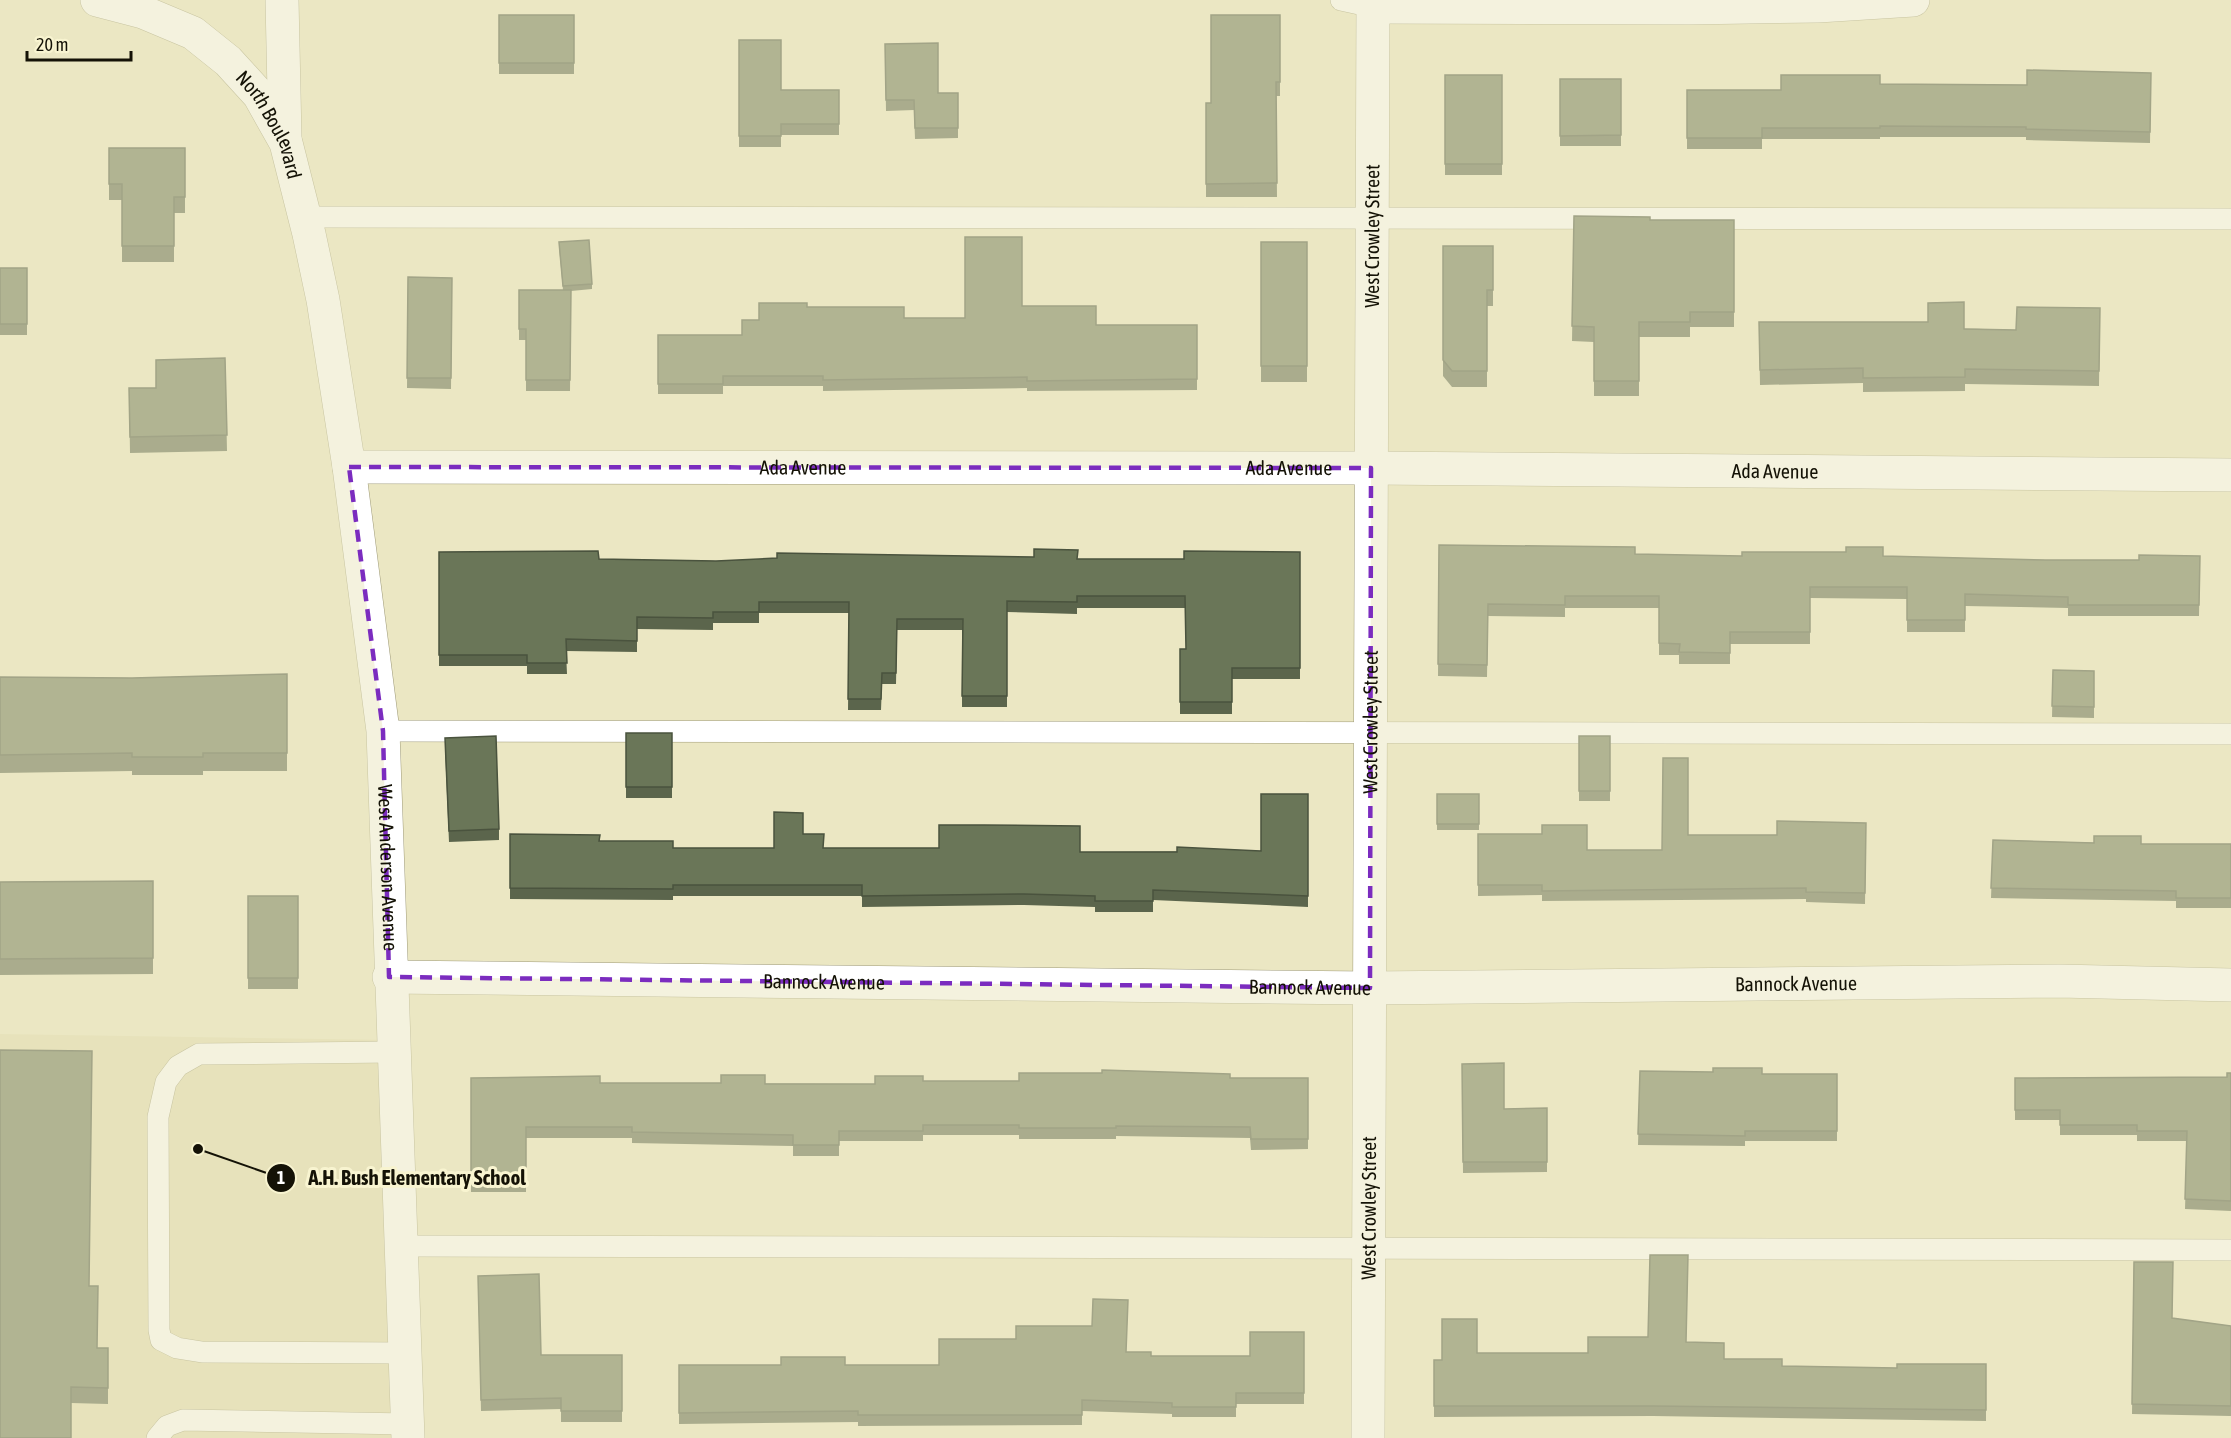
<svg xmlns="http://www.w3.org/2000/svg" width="2231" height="1438" font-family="'Asap Condensed',sans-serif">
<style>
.built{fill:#e2dcb2}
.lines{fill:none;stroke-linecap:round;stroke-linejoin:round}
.service-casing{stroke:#9f9b79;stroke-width:22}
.minor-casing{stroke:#9f9b79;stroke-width:34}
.tertiary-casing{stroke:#9f9b79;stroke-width:34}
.service{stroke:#fff;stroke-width:21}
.minor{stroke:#fff;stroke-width:33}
.tertiary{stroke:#fff;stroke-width:33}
.wall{fill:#5b654c}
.building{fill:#6a7658;stroke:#4a533e;stroke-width:1.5}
.marked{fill:none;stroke:#7b2cbf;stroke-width:4.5;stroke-dasharray:12 8;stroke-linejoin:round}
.labels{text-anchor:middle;stroke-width:6;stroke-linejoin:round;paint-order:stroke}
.street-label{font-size:20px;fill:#141206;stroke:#f8f4d0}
.leader{fill:none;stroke:#141206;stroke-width:2}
.callout-dot{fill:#141206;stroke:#f8f4d0;stroke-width:2}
.mark-label{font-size:18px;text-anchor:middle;font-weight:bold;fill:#fff}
.callout-label{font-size:21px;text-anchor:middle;font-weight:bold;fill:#141206;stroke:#f8f4d0;stroke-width:6;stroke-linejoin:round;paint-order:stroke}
</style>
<rect width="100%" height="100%" fill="#ebe7c3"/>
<!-- built -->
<path class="built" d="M 0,1034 L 392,1040 L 408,1438 L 0,1438 Z"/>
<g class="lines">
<defs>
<path id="service" d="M 1341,0 L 1373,7
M 305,217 L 2231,219
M 383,731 L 2231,734
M 392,1052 L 199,1054 L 178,1066 L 166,1082 L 158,1117 L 159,1330 L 161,1340 L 177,1348 L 202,1352 L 404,1353
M 399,1246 L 2231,1250
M 157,1438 L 167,1426 L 183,1420 L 407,1424"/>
<g id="minor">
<path d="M 1373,7 L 1689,8 L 1818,6 L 1913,0"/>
<path id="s1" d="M 349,467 L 1371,468 L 2231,475"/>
<path id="s2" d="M 389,977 L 1370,988 L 2059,981 L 2231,985"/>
<path id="s3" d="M 1368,1438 L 1373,0"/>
</g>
<g id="tertiary">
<path id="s4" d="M 97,0 L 143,12 L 193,33 L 228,61 L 259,95 L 286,143 L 309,234 L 323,300 L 349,467 L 383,731 L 408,1438"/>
<path d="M 282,0 L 285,138"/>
</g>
</defs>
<!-- service casing -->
<use href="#service" class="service-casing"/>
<!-- minor casing -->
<use href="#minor" class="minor-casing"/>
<!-- tertiary casing -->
<use href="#tertiary" class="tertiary-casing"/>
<!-- service -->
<use href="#service" class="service"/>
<!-- minor -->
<use href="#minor" class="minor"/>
<!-- tertiary -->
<use href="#tertiary" class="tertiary"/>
</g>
<!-- wall -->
<path class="wall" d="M 499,15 L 574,15 L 574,74 L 499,74 Z
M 1280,15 L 1280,96 L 1276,96 L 1277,197 L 1206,197 L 1206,103 L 1211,103 Z
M 739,40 L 781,90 L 839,90 L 839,135 L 781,135 L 781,147 L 739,147 Z
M 885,44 L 938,93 L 958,93 L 958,138 L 915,139 L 914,110 L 886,111 Z
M 2151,73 L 2150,143 L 2026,140 L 2026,137 L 1880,137 L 1880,139 L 1762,139 L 1762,149 L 1687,149 L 1687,90 L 1781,90 L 1880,84 L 2027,85 Z
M 1445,75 L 1502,75 L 1502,175 L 1445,175 Z
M 1560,79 L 1621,79 L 1621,146 L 1560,146 Z
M 109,148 L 185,148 L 185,213 L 174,213 L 174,262 L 122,262 L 122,200 L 109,200 Z
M 1574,216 L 1650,220 L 1734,220 L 1734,327 L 1690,327 L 1690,337 L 1639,337 L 1639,396 L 1594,396 L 1594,342 L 1572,341 Z
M 1261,242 L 1307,242 L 1307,382 L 1261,382 Z
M 1443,246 L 1493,246 L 1493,306 L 1487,306 L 1487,387 L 1452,387 L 1443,376 Z
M 559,247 L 592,284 L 592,289 L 571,291 L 570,391 L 526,391 L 526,340 L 519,340 L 519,290 L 563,290 Z
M 0,268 L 27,268 L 27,335 L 0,335 Z
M 408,277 L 452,278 L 451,389 L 407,388 Z
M 1022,306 L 1096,325 L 1197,325 L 1197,390 L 1027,391 L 1027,388 L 823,391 L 823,386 L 723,386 L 723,394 L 658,394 L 658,335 L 742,335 L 759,320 L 807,307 L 904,318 L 965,318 Z
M 2100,308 L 2099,386 L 1965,384 L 1965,391 L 1863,392 L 1863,383 L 1760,385 L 1759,322 L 2016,330 Z
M 225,358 L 227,451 L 130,453 L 129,388 L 156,388 Z
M 1439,545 L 1635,554 L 1742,556 L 1883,556 L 2046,560 L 2139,560 L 2200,556 L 2199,616 L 2068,616 L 2068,608 L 1965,606 L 1965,632 L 1907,632 L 1907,599 L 1810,598 L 1810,644 L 1730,644 L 1730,664 L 1679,664 L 1679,655 L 1659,655 L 1659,608 L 1565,608 L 1565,617 L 1488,616 L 1487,677 L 1438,676 Z
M 439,552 L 599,559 L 716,561 L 1184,559 L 1300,552 L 1300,679 L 1232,679 L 1232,714 L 1180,714 L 1180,649 L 1186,649 L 1185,608 L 1077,608 L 1077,614 L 1007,612 L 1007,707 L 962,707 L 962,630 L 897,630 L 896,684 L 882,684 L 881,710 L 848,710 L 849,613 L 759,613 L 759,623 L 713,623 L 713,630 L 637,629 L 637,652 L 566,651 L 567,674 L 527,674 L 527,666 L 439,666 Z
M 2053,670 L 2094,671 L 2094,718 L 2052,717 Z
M 287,674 L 287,771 L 203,771 L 203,775 L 132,775 L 132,771 L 0,773 L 0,677 L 132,678 Z
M 626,733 L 672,733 L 672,798 L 626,798 Z
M 1579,736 L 1610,736 L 1610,801 L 1579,801 Z
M 445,749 L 499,829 L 499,840 L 449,842 Z
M 1308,794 L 1308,907 L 1153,900 L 1153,912 L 1095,912 L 1095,907 L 1024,905 L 862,907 L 862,896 L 673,896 L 673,900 L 510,899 L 510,834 L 599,841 L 673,848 L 774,848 L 803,834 L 824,848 L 1080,852 L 1261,851 Z
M 1437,794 L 1479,794 L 1479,830 L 1437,830 Z
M 1866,823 L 1865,904 L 1806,902 L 1806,899 L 1542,901 L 1542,895 L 1478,896 L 1478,834 L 1587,850 L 1662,850 L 1688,835 L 1777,835 Z
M 1993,840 L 2141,844 L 2231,844 L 2231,908 L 2176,908 L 2176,901 L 1991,898 Z
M 153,881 L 153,974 L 0,975 L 0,882 Z
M 248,896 L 298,896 L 298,989 L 248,989 Z
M 1462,1064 L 1504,1109 L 1547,1108 L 1547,1172 L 1463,1173 Z
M 1640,1071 L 1762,1074 L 1837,1074 L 1837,1141 L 1745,1141 L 1745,1146 L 1638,1145 Z
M 2231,1073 L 2231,1211 L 2185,1209 L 2187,1141 L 2137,1141 L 2137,1135 L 2060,1135 L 2060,1120 L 2015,1120 L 2015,1078 L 2227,1077 Z
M 471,1078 L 600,1083 L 875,1084 L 923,1081 L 1019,1081 L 1308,1078 L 1308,1149 L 1251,1150 L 1250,1138 L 1116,1136 L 1116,1139 L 1019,1139 L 1019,1135 L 923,1135 L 923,1141 L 839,1141 L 839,1156 L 793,1156 L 793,1146 L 632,1143 L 632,1138 L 526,1138 L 526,1192 L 471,1192 Z
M 2134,1262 L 2172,1318 L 2231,1326 L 2231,1416 L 2132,1414 Z
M 478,1276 L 541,1355 L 622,1355 L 622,1422 L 561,1422 L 561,1409 L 481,1411 Z
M 89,1286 L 97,1348 L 108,1348 L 108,1404 L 71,1403 L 0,1438 Z
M 1304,1332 L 1304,1404 L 1236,1404 L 1236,1417 L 1172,1417 L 1172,1414 L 1082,1411 L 1082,1425 L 858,1426 L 858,1422 L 679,1424 L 679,1365 L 939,1365 L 1126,1352 L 1151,1356 L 1250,1356 Z
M 1687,1342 L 1724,1359 L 1782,1366 L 1897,1368 L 1986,1364 L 1986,1421 L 1653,1416 L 1434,1417 L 1434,1360 L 1442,1360 L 1477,1353 L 1588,1353 Z"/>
<!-- building -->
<path class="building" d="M 499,15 L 574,15 L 574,63 L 499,63 Z
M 1211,15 L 1280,15 L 1280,82 L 1276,82 L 1277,183 L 1206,184 L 1206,103 L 1211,103 Z
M 739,40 L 781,40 L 781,90 L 839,90 L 839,124 L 781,124 L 781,136 L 739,136 Z
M 938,43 L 938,93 L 958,93 L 958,128 L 915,128 L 914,100 L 886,100 L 885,44 Z
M 2027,70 L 2151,73 L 2150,132 L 2026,129 L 2026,127 L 1880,126 L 1880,128 L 1762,128 L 1762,138 L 1687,138 L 1687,90 L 1781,90 L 1781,75 L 1880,75 L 1880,84 L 2027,85 Z
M 1445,75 L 1502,75 L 1502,164 L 1445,164 Z
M 1560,79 L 1621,79 L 1621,135 L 1560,136 Z
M 109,148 L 185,148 L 185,197 L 174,197 L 174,246 L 122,246 L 122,184 L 109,184 Z
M 1574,216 L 1650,217 L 1650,220 L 1734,220 L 1734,312 L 1690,312 L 1690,322 L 1639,322 L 1639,381 L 1594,381 L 1594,327 L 1572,326 Z
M 965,237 L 1022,237 L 1022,306 L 1096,306 L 1096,325 L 1197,325 L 1197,379 L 1027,381 L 1027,377 L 823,380 L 823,376 L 723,376 L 723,384 L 658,384 L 658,335 L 742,335 L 742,320 L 759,320 L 759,303 L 807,303 L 807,307 L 904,307 L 904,318 L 965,318 Z
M 589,240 L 592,284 L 563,286 L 559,242 Z
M 1261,242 L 1307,242 L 1307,366 L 1261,366 Z
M 1443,246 L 1493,246 L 1493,290 L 1487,290 L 1487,371 L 1452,371 L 1443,360 Z
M 0,268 L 27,268 L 27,324 L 0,324 Z
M 408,277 L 452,278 L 451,378 L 407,378 Z
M 519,290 L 571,290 L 570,380 L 526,380 L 526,329 L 519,329 Z
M 1964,302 L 1964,329 L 2016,330 L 2017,307 L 2100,308 L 2099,371 L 1965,369 L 1965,377 L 1863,378 L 1863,368 L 1760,370 L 1759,322 L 1928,322 L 1928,303 Z
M 225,358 L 227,435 L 130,437 L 129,388 L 156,388 L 156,360 Z
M 1439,545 L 1635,547 L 1635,554 L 1742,556 L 1742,552 L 1846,552 L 1846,547 L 1883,547 L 1883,556 L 2046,560 L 2139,560 L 2139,555 L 2200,556 L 2199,605 L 2068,605 L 2068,597 L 1965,594 L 1965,620 L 1907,620 L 1907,587 L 1810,587 L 1810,632 L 1730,632 L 1730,653 L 1679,652 L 1680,644 L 1659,643 L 1659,596 L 1565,596 L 1565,605 L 1488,604 L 1487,665 L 1438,664 Z
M 1034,549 L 1078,550 L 1077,559 L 1184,559 L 1184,551 L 1300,552 L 1300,668 L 1232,668 L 1232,702 L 1180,702 L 1180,649 L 1186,649 L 1185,596 L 1077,596 L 1077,602 L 1007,601 L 1007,696 L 962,696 L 963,619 L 897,619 L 896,673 L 882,673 L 881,699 L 848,699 L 849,602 L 759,602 L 759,612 L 713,612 L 713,618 L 637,617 L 637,641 L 566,639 L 567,663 L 527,663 L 527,655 L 439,655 L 439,552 L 598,551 L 599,559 L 716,561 L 777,558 L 777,553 L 1034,557 Z
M 2053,670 L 2094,671 L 2094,707 L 2052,706 Z
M 287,674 L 287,753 L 203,753 L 203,757 L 132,757 L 132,753 L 0,755 L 0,677 L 132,678 Z
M 626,733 L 672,733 L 672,787 L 626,787 Z
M 496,736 L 499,829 L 449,831 L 445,738 Z
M 1579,736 L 1610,736 L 1610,791 L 1579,791 Z
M 1663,758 L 1688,758 L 1688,835 L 1777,835 L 1777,821 L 1866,823 L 1865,893 L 1806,892 L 1806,888 L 1542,891 L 1542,885 L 1478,885 L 1478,834 L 1542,834 L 1542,825 L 1587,825 L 1587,850 L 1662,850 Z
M 1261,794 L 1308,794 L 1308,896 L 1153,890 L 1153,901 L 1095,901 L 1095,896 L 1024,894 L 862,896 L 862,885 L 673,885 L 673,889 L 510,888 L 510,834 L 600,835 L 599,841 L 673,841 L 673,848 L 774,848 L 774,812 L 803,813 L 803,834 L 824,834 L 823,848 L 939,848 L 939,825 L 984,825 L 1080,826 L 1080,852 L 1177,852 L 1177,847 L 1261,851 Z
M 1437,794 L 1479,794 L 1479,824 L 1437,824 Z
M 2094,836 L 2141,836 L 2141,844 L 2231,844 L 2231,898 L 2176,898 L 2176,891 L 1991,888 L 1993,840 L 2094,843 Z
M 153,881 L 153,958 L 0,959 L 0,882 Z
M 248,896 L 298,896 L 298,978 L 248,978 Z
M 0,1050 L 92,1051 L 89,1286 L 98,1286 L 97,1348 L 108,1348 L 108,1388 L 71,1387 L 71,1438 L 0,1438 Z
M 1504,1063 L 1504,1109 L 1547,1108 L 1547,1162 L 1463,1162 L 1462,1064 Z
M 1713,1068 L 1762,1068 L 1762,1074 L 1837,1074 L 1837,1131 L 1745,1131 L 1745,1136 L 1638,1134 L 1640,1071 L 1713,1072 Z
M 1102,1070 L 1230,1074 L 1230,1078 L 1308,1078 L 1308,1139 L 1251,1139 L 1250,1127 L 1116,1126 L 1116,1128 L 1019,1128 L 1019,1125 L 923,1125 L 923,1131 L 839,1131 L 839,1145 L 793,1145 L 793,1135 L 632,1132 L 632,1127 L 526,1127 L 526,1181 L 471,1181 L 471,1078 L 600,1076 L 600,1083 L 721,1083 L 721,1075 L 765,1075 L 765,1084 L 875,1084 L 875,1076 L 923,1076 L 923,1081 L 1019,1081 L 1019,1073 L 1102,1073 Z
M 2227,1073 L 2231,1073 L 2231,1201 L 2185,1199 L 2187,1131 L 2137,1131 L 2137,1125 L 2060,1125 L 2060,1110 L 2015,1110 L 2015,1078 L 2227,1077 Z
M 1650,1255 L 1688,1255 L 1686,1342 L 1724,1343 L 1724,1359 L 1782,1359 L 1782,1366 L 1897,1368 L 1897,1364 L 1986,1364 L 1986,1410 L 1653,1406 L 1434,1406 L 1434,1360 L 1442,1360 L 1442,1319 L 1477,1319 L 1477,1353 L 1588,1353 L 1588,1337 L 1648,1337 Z
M 2134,1262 L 2173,1262 L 2172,1318 L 2231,1326 L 2231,1406 L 2132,1404 Z
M 539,1274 L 541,1355 L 622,1355 L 622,1411 L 561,1411 L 561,1398 L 481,1400 L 478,1276 Z
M 1093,1299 L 1128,1300 L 1126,1352 L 1151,1352 L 1151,1356 L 1250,1356 L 1250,1332 L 1304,1332 L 1304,1393 L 1236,1393 L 1236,1407 L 1172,1407 L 1172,1403 L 1082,1400 L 1082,1415 L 858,1415 L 858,1411 L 679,1413 L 679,1365 L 781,1365 L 781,1357 L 845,1357 L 845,1365 L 939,1365 L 939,1339 L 1016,1339 L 1016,1326 L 1092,1326 Z"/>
<!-- marked area -->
<path d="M0 0H2231V1438H0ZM 349,467 L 1371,468 L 1370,988 L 389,977 L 383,731 Z" fill="#ebe7c3" fill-opacity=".55" fill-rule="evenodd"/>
<path class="marked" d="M 349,467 L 1371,468 L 1370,988 L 389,977 L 383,731 Z"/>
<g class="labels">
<!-- street labels -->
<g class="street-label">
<text dy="7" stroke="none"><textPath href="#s4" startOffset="224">North Boulevard</textPath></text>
<text dy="7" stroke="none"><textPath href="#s3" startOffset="1202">West Crowley Street</textPath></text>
<text dy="7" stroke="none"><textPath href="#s1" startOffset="454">Ada Avenue</textPath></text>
<text dy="7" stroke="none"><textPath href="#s1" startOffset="940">Ada Avenue</textPath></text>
<text dy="7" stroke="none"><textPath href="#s1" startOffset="1426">Ada Avenue</textPath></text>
<text dy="7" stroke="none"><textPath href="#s3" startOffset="716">West Crowley Street</textPath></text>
<text dy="7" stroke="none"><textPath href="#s4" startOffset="981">West Anderson Avenue</textPath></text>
<text dy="7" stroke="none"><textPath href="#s2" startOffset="435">Bannock Avenue</textPath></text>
<text dy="7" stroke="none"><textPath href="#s2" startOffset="1407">Bannock Avenue</textPath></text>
<text dy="7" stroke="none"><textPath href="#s2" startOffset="921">Bannock Avenue</textPath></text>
<text dy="7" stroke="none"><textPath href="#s3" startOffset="230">West Crowley Street</textPath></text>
</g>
</g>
<!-- callouts -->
<path class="leader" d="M198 1149L281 1178"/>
<g class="callout-dot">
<circle cx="198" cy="1149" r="6"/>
<circle cx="281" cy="1178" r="15"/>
</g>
<g class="mark-label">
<text x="281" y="1184">1</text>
</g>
<g class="callout-label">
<text x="417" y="1185">A.H. Bush Elementary School</text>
</g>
<!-- scale -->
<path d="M27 51v9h104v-9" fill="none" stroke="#141206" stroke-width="3"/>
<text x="36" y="51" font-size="18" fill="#141206" stroke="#f8f4d0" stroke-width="4.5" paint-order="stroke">20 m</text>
</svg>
